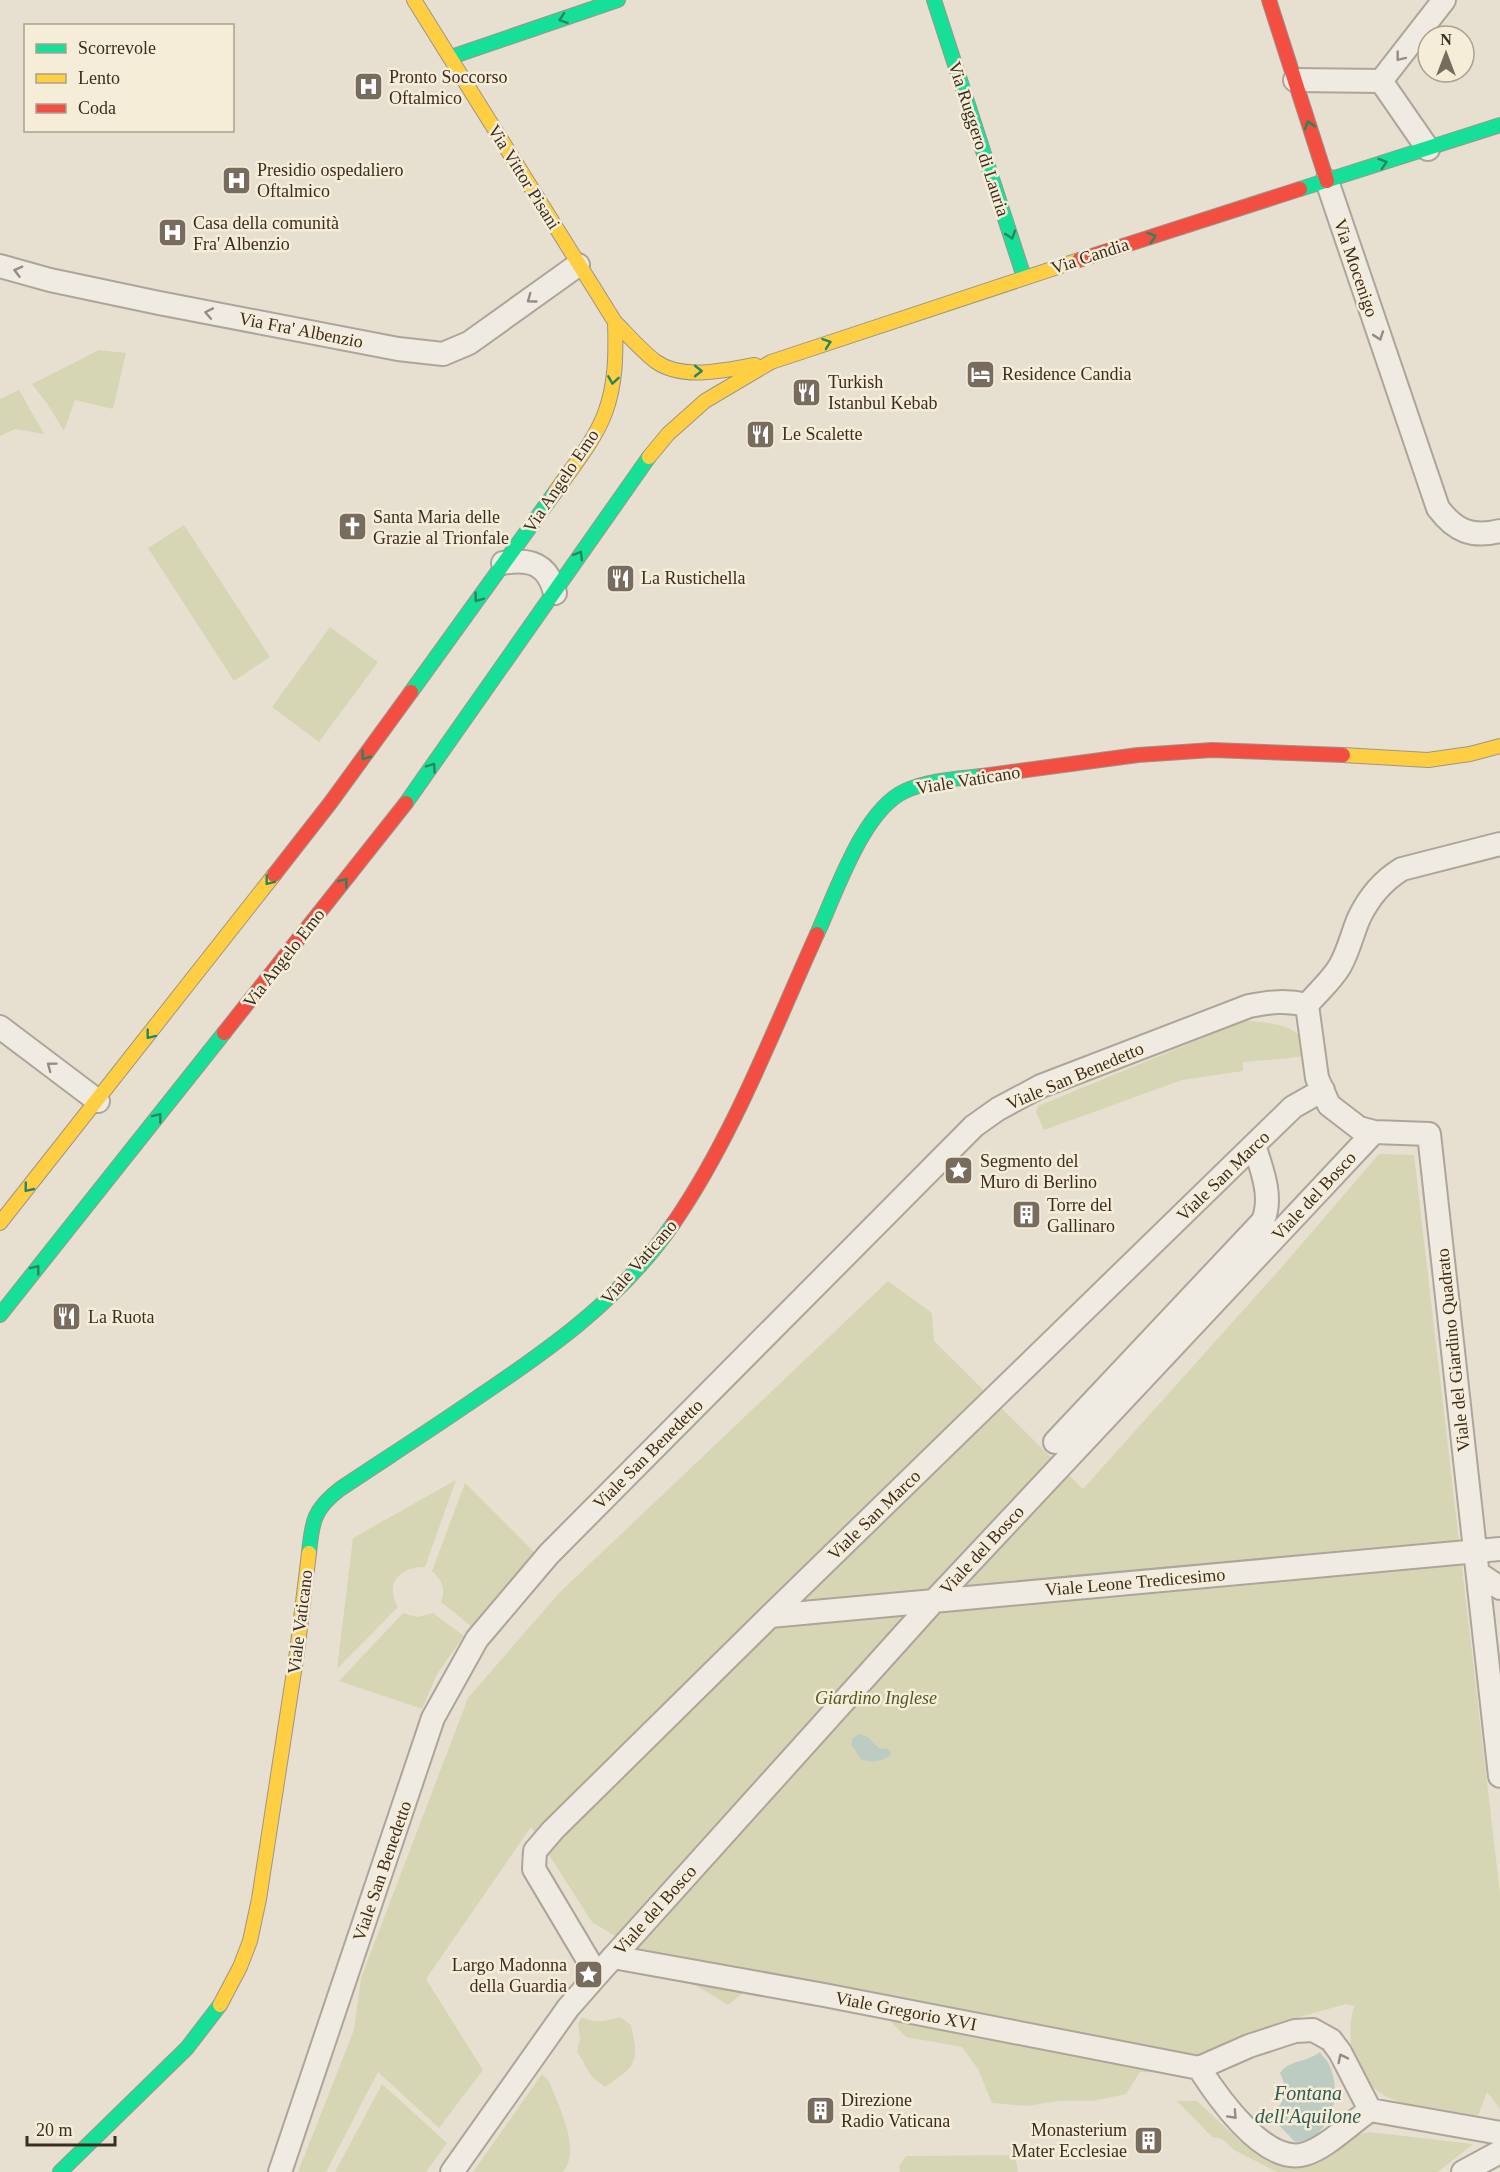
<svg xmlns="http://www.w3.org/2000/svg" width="1500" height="2172" font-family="Georgia,serif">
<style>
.green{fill:#d6d6b4}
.water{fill:#bcccc2}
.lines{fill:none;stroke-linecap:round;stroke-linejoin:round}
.street-casing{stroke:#ada599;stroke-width:26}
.fast-casing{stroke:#9c958a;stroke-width:16}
.slow-casing{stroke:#9c958a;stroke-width:16}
.jam-casing{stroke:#9c958a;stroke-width:16}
.street{stroke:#efebe3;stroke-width:22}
.fast{stroke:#16e098;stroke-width:14}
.slow{stroke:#ffcf43;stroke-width:14}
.jam{stroke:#f24e42;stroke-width:14}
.oneway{stroke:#29865c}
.oneway2{stroke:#968c82}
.labels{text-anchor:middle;stroke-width:5;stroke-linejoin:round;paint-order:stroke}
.poi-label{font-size:18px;fill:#3c2d21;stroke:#f6edd9;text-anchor:start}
.street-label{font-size:18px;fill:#3c2d21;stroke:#f6edd9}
.park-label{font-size:18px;font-style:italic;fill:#4e5927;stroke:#f6edd9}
.water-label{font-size:20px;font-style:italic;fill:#305c58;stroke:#f6edd9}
</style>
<rect width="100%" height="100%" fill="#e7e0d1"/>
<!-- green -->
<path class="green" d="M 99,350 L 126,353 L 113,409 L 75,400 L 64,431 L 48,405 L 32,384 Z
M 19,390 L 44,434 L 15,429 L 0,436 L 0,399 Z
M 184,525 L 270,657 L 234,681 L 148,548 Z
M 330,627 L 378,662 L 319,742 L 272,707 Z
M 1244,1021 C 1259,1021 1296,1024 1302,1040 C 1303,1043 1303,1047 1304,1050 L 1300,1057 L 1243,1062 L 1243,1071 L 1182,1080 L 1044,1130 L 1036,1112 L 1038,1106 Z
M 1379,1154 L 1414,1155 L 1500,1893 L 1500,2109 L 1487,2092 L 1478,2116 C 1432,2108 1374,2111 1355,2061 C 1349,2044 1349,2023 1354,2006 L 1346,2004 L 1278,2023 L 1176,2073 L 1140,2072 L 1126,2094 L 1093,2101 L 1058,2101 L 1027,2106 L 992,2103 L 978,2069 L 962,2047 L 906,2037 L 863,1994 L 750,1988 L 728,2005 L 592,1922 L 531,1827 L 426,1979 L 483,2070 L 439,2128 L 378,2072 L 326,2172 L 298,2172 L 354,2030 L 361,1978 L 468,1698 L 559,1593 L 888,1281 L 932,1313 L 934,1341 L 1083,1489 L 1281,1268 Z
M 456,1480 L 425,1567 C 400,1566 384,1584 398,1607 L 337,1669 L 353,1538 Z
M 465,1483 L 537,1555 L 472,1627 L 441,1602 C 446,1589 442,1580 432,1571 Z
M 403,1613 L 417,1617 L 433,1613 L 464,1636 L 437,1674 L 422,1709 L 339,1681 Z
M 582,2017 C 595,2024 607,2021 620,2017 L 631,2025 C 640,2063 636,2066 605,2087 L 592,2077 L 577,2051 L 580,2040 L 578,2024 Z
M 542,2074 L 549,2081 C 558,2105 582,2150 563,2172 L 473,2172 Z
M 382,2084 L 447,2143 L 426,2172 L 335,2172 Z
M 1177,2101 L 1197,2101 L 1242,2143 L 1282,2163 L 1302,2167 L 1324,2157 L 1353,2136 L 1369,2132 L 1473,2144 L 1438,2172 L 1277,2172 L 1234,2150 L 1222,2139 L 1212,2137 Z
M 1015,2155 L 1018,2172 L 900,2172 L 899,2166 L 906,2156 Z"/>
<!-- water -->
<path class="water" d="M 859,1734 L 868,1737 L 879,1748 L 888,1749 L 891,1752 L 889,1756 C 882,1762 869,1763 861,1759 L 851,1744 L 853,1738 Z
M 1320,2052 C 1322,2056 1327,2060 1329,2064 C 1343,2093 1332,2140 1295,2142 C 1287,2133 1279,2126 1272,2116 C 1274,2110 1278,2109 1281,2103 C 1287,2092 1285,2084 1280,2073 C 1292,2058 1304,2064 1320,2052 Z"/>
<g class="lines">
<defs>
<path id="street" d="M 1295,80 L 1381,81
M 1381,81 L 1444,0
M 1381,81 L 1428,149
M 1327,181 L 1438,508 C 1455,531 1472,538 1500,531
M 0,266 L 50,280 L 159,303 L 398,349 L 443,354 L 469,343 L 578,265
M 503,563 C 530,558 548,564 555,593
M 1307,1005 L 1317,1078 L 1329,1105 L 1359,1128 L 1374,1132 L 1429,1134 L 1500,1776
M 1307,1005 C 1317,993 1332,980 1340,966 C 1349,950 1352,934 1359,918 C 1369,897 1382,881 1402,869 L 1500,844
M 0,1027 L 98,1101
M 1055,1442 L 1263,1221 C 1273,1197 1262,1170 1254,1145
M 1478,1573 L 1500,1588
M 770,1616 L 1500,1549
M 613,1957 L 824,1995 L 1199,2068
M 597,1975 L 534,1869 L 535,1851 L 553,1830 L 770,1616 L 1293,1107 L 1323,1090
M 1199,2068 C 1217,2096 1265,2166 1305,2154 C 1326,2148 1351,2123 1370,2110
M 1199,2068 L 1249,2046 L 1295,2031 L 1313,2030 L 1331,2040 L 1340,2052 L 1370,2110
M 1370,2110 L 1500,2133
M 280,2172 L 433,1718 L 477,1639 L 549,1554 L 974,1126 L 998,1109 L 1041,1086 L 1249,1006 C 1270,1002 1286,1000 1307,1005
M 452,2172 L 568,2008 L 597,1975 L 934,1601 L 1374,1132
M 1463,2172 L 1500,2152"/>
<path id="fast" d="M 934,0 L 1024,277
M 451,57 L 618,0
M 1300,189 L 1500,125
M 411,692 L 556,491
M 406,803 L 649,457
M 817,934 C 836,893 863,810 905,791 C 929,780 956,779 982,776
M 0,1315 L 224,1033
M 309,1553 C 312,1521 314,1509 340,1489 C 382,1461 424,1434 465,1406 C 543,1354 619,1302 673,1224
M 60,2172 L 187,2048 L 220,2005"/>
<path id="slow" d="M 414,0 L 615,322 C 628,335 641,350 655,361 C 682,381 725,370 755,365
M 649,457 L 668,434 L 705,401 L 771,362 L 1079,260
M 556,491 C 573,466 594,442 605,413 C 616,384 616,353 615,322
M 1343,755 L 1428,760 L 1470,754 L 1500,746
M 0,1223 L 274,875
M 220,2005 L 240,1967 L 250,1941 L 259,1899 L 297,1652 L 309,1553"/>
<path id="jam" d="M 1269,0 L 1327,181
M 1079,260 L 1300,189
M 982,776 L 1138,755 L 1212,750 L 1343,755
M 274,875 L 331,802 L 411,692
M 224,1033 L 406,803
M 673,1224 C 733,1137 773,1031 817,934"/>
</defs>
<!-- street casing -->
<use href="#street" class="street-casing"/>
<!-- fast casing -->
<use href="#fast" class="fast-casing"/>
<!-- slow casing -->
<use href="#slow" class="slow-casing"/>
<!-- jam casing -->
<use href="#jam" class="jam-casing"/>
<!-- street -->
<use href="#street" class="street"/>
<!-- fast -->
<use href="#fast" class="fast"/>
<!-- slow -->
<use href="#slow" class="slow"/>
<!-- jam -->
<use href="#jam" class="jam"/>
</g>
<!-- one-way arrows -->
<defs><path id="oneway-chevron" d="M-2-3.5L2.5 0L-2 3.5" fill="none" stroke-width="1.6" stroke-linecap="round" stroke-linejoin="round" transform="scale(1.5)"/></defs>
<g class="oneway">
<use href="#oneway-chevron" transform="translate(563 19) rotate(161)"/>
<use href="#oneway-chevron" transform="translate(1309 125) rotate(-107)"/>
<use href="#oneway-chevron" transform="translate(1383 163) rotate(-18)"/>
<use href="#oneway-chevron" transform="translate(1011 235) rotate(72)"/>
<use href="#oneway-chevron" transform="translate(1152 237) rotate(-18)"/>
<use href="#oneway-chevron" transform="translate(827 343) rotate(-19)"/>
<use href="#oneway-chevron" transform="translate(698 371)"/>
<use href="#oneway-chevron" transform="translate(613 380) rotate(99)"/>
<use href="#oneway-chevron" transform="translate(579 555) rotate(-58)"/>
<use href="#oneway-chevron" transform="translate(478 598) rotate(126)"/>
<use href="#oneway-chevron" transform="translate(365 756) rotate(126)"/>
<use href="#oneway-chevron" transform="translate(432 767) rotate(-55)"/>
<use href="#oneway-chevron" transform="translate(269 881) rotate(128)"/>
<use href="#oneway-chevron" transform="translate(344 882) rotate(-52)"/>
<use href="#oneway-chevron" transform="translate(150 1035) rotate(128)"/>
<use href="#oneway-chevron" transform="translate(158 1117) rotate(-52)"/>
<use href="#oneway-chevron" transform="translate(28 1188) rotate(129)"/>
<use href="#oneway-chevron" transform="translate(36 1269) rotate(-52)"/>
</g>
<g class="oneway2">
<use href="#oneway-chevron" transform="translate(1400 57) rotate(128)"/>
<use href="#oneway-chevron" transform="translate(18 271) rotate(-165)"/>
<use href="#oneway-chevron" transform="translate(531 299) rotate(144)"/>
<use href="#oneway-chevron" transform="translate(209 313) rotate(-169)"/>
<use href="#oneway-chevron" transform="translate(1379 336) rotate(71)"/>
<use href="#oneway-chevron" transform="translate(51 1066) rotate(-143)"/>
<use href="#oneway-chevron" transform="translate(1342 2058) rotate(-116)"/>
<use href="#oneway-chevron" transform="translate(1233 2115) rotate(47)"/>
</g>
<!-- icons -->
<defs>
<symbol id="hospital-square" viewBox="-11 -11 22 22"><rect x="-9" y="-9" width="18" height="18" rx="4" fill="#786c5f" stroke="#f6edd9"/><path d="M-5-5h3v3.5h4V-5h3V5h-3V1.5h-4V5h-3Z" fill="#fff"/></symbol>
<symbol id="hotel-square" viewBox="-11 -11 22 22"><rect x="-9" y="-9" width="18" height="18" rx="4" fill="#786c5f" stroke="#f6edd9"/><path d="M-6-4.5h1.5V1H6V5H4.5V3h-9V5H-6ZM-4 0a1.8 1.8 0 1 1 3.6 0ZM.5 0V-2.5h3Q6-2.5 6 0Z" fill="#fff"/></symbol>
<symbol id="restaurant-square" viewBox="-11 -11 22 22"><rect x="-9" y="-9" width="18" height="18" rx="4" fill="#786c5f" stroke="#f6edd9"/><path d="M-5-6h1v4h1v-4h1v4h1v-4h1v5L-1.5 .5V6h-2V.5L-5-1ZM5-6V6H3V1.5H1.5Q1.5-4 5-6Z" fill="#fff"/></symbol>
<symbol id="church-square" viewBox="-11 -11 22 22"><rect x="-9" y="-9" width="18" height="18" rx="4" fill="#786c5f" stroke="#f6edd9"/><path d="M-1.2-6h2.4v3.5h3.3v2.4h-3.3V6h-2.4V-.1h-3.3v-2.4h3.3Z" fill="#fff"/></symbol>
<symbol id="sight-square" viewBox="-11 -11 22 22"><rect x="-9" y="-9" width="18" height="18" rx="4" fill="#786c5f" stroke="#f6edd9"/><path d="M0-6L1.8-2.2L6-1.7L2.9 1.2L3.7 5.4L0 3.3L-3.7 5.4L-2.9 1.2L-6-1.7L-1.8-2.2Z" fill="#fff"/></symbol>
<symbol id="building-square" viewBox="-11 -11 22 22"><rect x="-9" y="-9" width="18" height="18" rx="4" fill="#786c5f" stroke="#f6edd9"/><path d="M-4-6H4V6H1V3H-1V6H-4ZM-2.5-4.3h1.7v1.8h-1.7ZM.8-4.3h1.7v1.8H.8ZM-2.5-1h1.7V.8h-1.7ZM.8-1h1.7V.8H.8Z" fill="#fff"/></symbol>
</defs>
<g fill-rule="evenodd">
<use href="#hospital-square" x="352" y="70" width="33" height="33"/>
<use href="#hospital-square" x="220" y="164" width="33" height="33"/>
<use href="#hospital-square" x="156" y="216" width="33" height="33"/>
<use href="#hotel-square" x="964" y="358" width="33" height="33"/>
<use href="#restaurant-square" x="790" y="376" width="33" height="33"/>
<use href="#restaurant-square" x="744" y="418" width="33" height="33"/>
<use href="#church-square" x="336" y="510" width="33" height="33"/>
<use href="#restaurant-square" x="604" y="562" width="33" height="33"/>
<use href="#sight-square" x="942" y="1154" width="33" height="33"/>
<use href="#building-square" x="1010" y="1198" width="33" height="33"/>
<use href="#restaurant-square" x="50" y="1300" width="33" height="33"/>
<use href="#sight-square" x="572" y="1958" width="33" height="33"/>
<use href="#building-square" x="804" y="2094" width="33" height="33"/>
<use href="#building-square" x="1132" y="2124" width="33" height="33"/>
</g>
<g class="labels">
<!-- poi labels -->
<g class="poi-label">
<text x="389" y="83">Pronto Soccorso<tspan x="389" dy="21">Oftalmico</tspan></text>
<text x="257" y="176">Presidio ospedaliero<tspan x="257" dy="21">Oftalmico</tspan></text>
<text x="193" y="229">Casa della comunità<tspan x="193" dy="21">Fra' Albenzio</tspan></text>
<text x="1002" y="380">Residence Candia</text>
<text x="828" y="388">Turkish<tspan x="828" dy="21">Istanbul Kebab</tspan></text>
<text x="782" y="440">Le Scalette</text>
<text x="373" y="523">Santa Maria delle<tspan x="373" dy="21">Grazie al Trionfale</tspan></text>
<text x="641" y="584">La Rustichella</text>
<text x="980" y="1167">Segmento del<tspan x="980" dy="21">Muro di Berlino</tspan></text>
<text x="1047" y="1211">Torre del<tspan x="1047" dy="21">Gallinaro</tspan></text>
<text x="88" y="1323">La Ruota</text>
<text x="567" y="1971" text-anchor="end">Largo Madonna<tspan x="567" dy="21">della Guardia</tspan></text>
<text x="841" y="2106">Direzione<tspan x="841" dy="21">Radio Vaticana</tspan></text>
<text x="1127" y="2136" text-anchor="end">Monasterium<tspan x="1127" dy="21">Mater Ecclesiae</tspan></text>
</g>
<!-- street labels -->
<g class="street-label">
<text transform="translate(979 139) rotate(72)" y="6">Via Ruggero di Lauria</text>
<text transform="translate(524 177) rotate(58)" y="6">Via Vittor Pisani</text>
<text transform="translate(1090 256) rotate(-18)" y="6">Via Candia</text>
<text transform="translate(1356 268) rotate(71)" y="6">Via Mocenigo</text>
<text transform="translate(301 330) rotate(11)" y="6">Via Fra' Albenzio</text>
<text transform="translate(561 481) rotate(-56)" y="6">Via Angelo Emo</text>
<text transform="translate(968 780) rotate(-9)" y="6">Viale Vaticano</text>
<text transform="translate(284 958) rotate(-52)" y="6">Via Angelo Emo</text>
<text transform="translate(1075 1076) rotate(-23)" y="6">Viale San Benedetto</text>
<text transform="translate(1223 1176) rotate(-44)" y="6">Viale San Marco</text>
<text transform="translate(1314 1196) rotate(-47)" y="6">Viale del Bosco</text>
<text transform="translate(639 1262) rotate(-49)" y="6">Viale Vaticano</text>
<text transform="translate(1453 1350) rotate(-96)" y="6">Viale del Giardino Quadrato</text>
<text transform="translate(648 1454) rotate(-45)" y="6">Viale San Benedetto</text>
<text transform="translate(874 1515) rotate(-44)" y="6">Viale San Marco</text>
<text transform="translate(982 1550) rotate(-47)" y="6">Viale del Bosco</text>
<text transform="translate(1135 1582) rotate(-5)" y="6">Viale Leone Tredicesimo</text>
<text transform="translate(300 1622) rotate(-83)" y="6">Viale Vaticano</text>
<text transform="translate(382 1871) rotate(-71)" y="6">Viale San Benedetto</text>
<text transform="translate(655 1910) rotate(-48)" y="6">Viale del Bosco</text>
<text transform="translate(906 2011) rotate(11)" y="6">Viale Gregorio XVI</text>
</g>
<!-- park labels -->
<g class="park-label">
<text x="876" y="1704">Giardino Inglese</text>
</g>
<!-- water labels -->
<g class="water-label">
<text x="1308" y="2100">Fontana<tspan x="1308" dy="23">dell'Aquilone</tspan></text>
</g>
</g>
<!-- legend -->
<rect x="24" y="24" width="210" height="108" fill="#f6edd9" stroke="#aca08f" stroke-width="1.5"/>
<rect x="36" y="44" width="30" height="9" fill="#16e098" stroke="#aca08f" stroke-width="1.5"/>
<text x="78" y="54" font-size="18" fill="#3c2d21">Scorrevole</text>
<rect x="36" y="74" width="30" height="9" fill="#ffcf43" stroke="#aca08f" stroke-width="1.5"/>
<text x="78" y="84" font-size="18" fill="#3c2d21">Lento</text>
<rect x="36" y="104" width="30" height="9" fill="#f24e42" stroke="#aca08f" stroke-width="1.5"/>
<text x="78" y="114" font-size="18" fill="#3c2d21">Coda</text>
<!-- north arrow -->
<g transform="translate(1446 54)"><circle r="28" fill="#f6edd9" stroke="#aca08f" stroke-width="1.5"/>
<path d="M0-4.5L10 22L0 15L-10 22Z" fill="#786c5f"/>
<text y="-9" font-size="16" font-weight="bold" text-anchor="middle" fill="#3c2d21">N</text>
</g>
<!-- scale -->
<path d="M27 2136v9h88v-9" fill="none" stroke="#3c2d21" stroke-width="3"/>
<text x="36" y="2136" font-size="18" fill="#3c2d21" stroke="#f6edd9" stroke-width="4.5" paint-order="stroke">20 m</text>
</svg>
